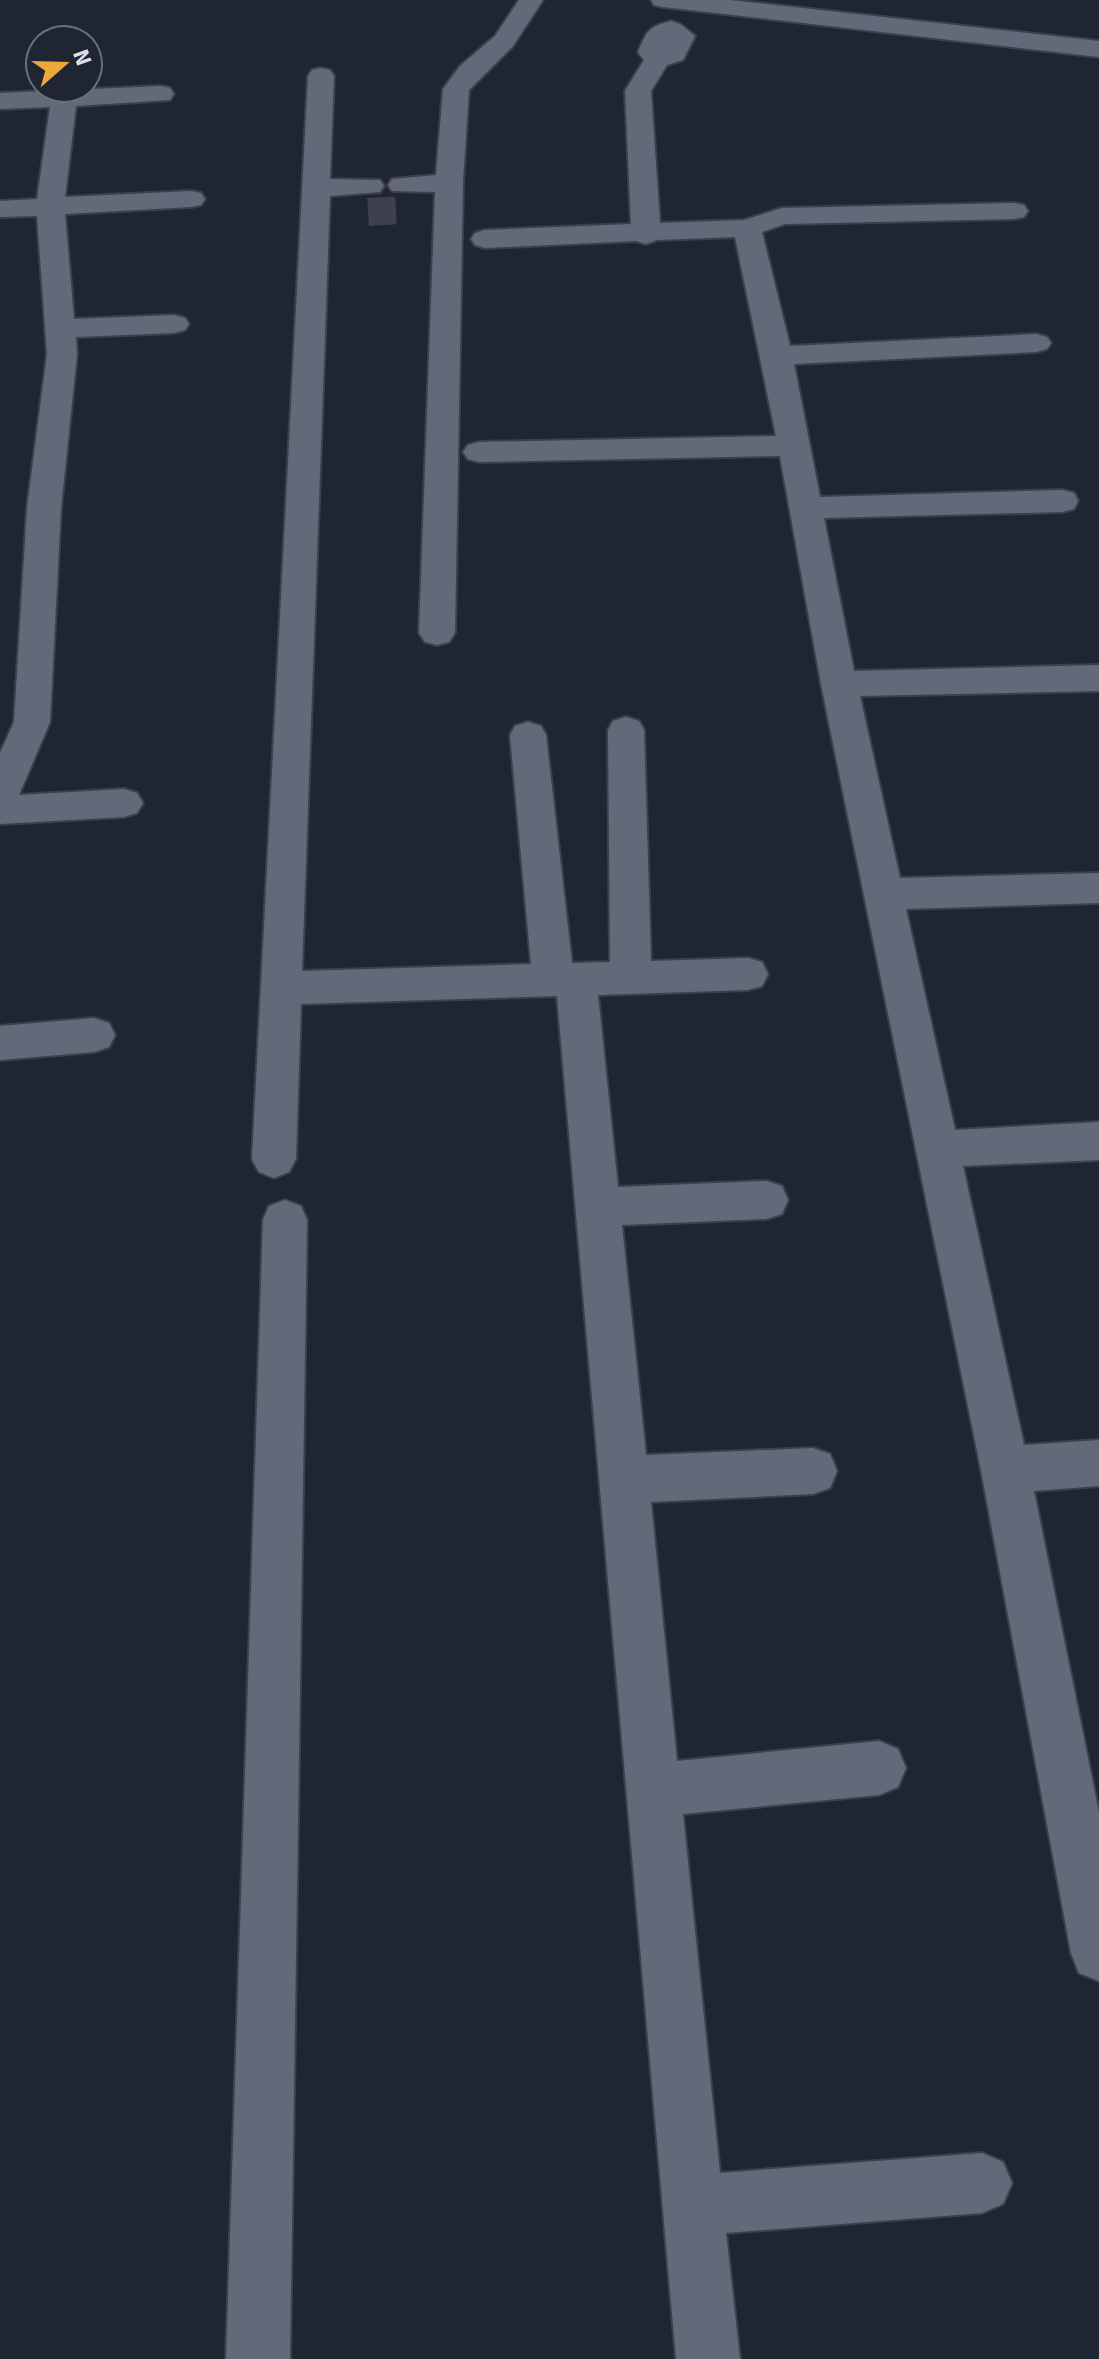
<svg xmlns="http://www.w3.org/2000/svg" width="1099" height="2359" font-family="Signika,sans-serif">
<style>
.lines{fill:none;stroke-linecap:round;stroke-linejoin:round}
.street-tunnel{stroke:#3c414d;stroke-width:28;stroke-dasharray:28 14;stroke-linecap:butt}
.street-casing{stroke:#3c404b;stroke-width:4}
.street{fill:#636979;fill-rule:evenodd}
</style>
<rect width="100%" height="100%" fill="#202532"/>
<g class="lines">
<!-- street-tunnel -->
<path class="street-tunnel" d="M 368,212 L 402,210"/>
<defs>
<path id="street" d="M 519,0 L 543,0 L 513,46 L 469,90 L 463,181 L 455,633 L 449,642 L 437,645 L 425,642 L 419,633 L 435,192 L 392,191 L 388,185 L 392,179 L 436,175 L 443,89 L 460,66 L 495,36 Z
M 651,0 L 730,0 L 1099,41 L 1099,57 L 663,7 L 654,5 Z
M 671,21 L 680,24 L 695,36 L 683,60 L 667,65 L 651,91 L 660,223 L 744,220 L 782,208 L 1014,203 L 1024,205 L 1028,211 L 1024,217 L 1014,219 L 785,224 L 762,232 L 790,346 L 1036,334 L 1047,337 L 1051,343 L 1047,349 L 1036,352 L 794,364 L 820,497 L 1062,490 L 1074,493 L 1078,501 L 1074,509 L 1062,512 L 824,518 L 854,671 L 1099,665 L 1099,691 L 860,696 L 900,878 L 1099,873 L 1099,903 L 906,909 L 955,1130 L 1099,1122 L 1099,1160 L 963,1166 L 1024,1445 L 1099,1440 L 1099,1486 L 1034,1491 L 1099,1813 L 1099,1981 L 1079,1973 L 1071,1953 L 981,1470 L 821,684 L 780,456 L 479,462 L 468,459 L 463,452 L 468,445 L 479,442 L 776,436 L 735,237 L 657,240 L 646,244 L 636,241 L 485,248 L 475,245 L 471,239 L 475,233 L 485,230 L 631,224 L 625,91 L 644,60 L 638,52 C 647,31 648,27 671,21 Z
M 321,68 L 330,70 L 334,76 L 330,179 L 380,180 L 384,186 L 380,192 L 330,196 L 302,971 L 531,964 L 510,735 L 515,726 L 528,722 L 541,726 L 546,735 L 572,963 L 610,962 L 608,730 L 613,721 L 626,717 L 639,721 L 644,730 L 651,961 L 748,958 L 762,962 L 768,974 L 762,986 L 748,990 L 598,995 L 618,1187 L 766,1181 L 782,1186 L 788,1200 L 782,1214 L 766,1219 L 622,1225 L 646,1455 L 813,1448 L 830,1454 L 837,1471 L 830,1488 L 813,1494 L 651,1502 L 677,1761 L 879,1741 L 898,1749 L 906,1768 L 898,1787 L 879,1795 L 683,1814 L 720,2173 L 982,2153 L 1003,2162 L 1012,2183 L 1003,2204 L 982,2213 L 726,2233 L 740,2359 L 676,2359 L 557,996 L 301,1004 L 296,1159 L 289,1172 L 274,1178 L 259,1172 L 252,1159 L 308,76 L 312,70 Z
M 161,86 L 170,88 L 174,94 L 170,100 L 76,106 L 65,197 L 191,191 L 201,193 L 205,199 L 201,205 L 191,207 L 65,214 L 74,319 L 174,315 L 185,318 L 189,324 L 185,330 L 174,333 L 76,337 L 77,354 L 61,508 L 50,722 L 19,795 L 124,789 L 137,793 L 143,803 L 137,813 L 124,817 L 0,824 L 0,753 L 14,722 L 27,508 L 47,354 L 37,216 L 0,217 L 0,201 L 37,199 L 50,107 L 0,109 L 0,93 Z
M 94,1018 L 109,1023 L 115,1035 L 109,1047 L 94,1052 L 0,1060 L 0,1026 Z
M 285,1200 L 301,1206 L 307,1220 L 290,2359 L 226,2359 L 263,1220 L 269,1206 Z"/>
</defs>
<!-- street casing -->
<use href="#street" class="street-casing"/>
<!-- street -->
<use href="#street" class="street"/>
</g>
<!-- north arrow -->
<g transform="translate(64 64) rotate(70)"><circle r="38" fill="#202532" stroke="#6b6f7a" stroke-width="2"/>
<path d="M0-6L14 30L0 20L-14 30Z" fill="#eda83c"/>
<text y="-12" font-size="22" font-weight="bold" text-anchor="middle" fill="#dbdee7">N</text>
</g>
</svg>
